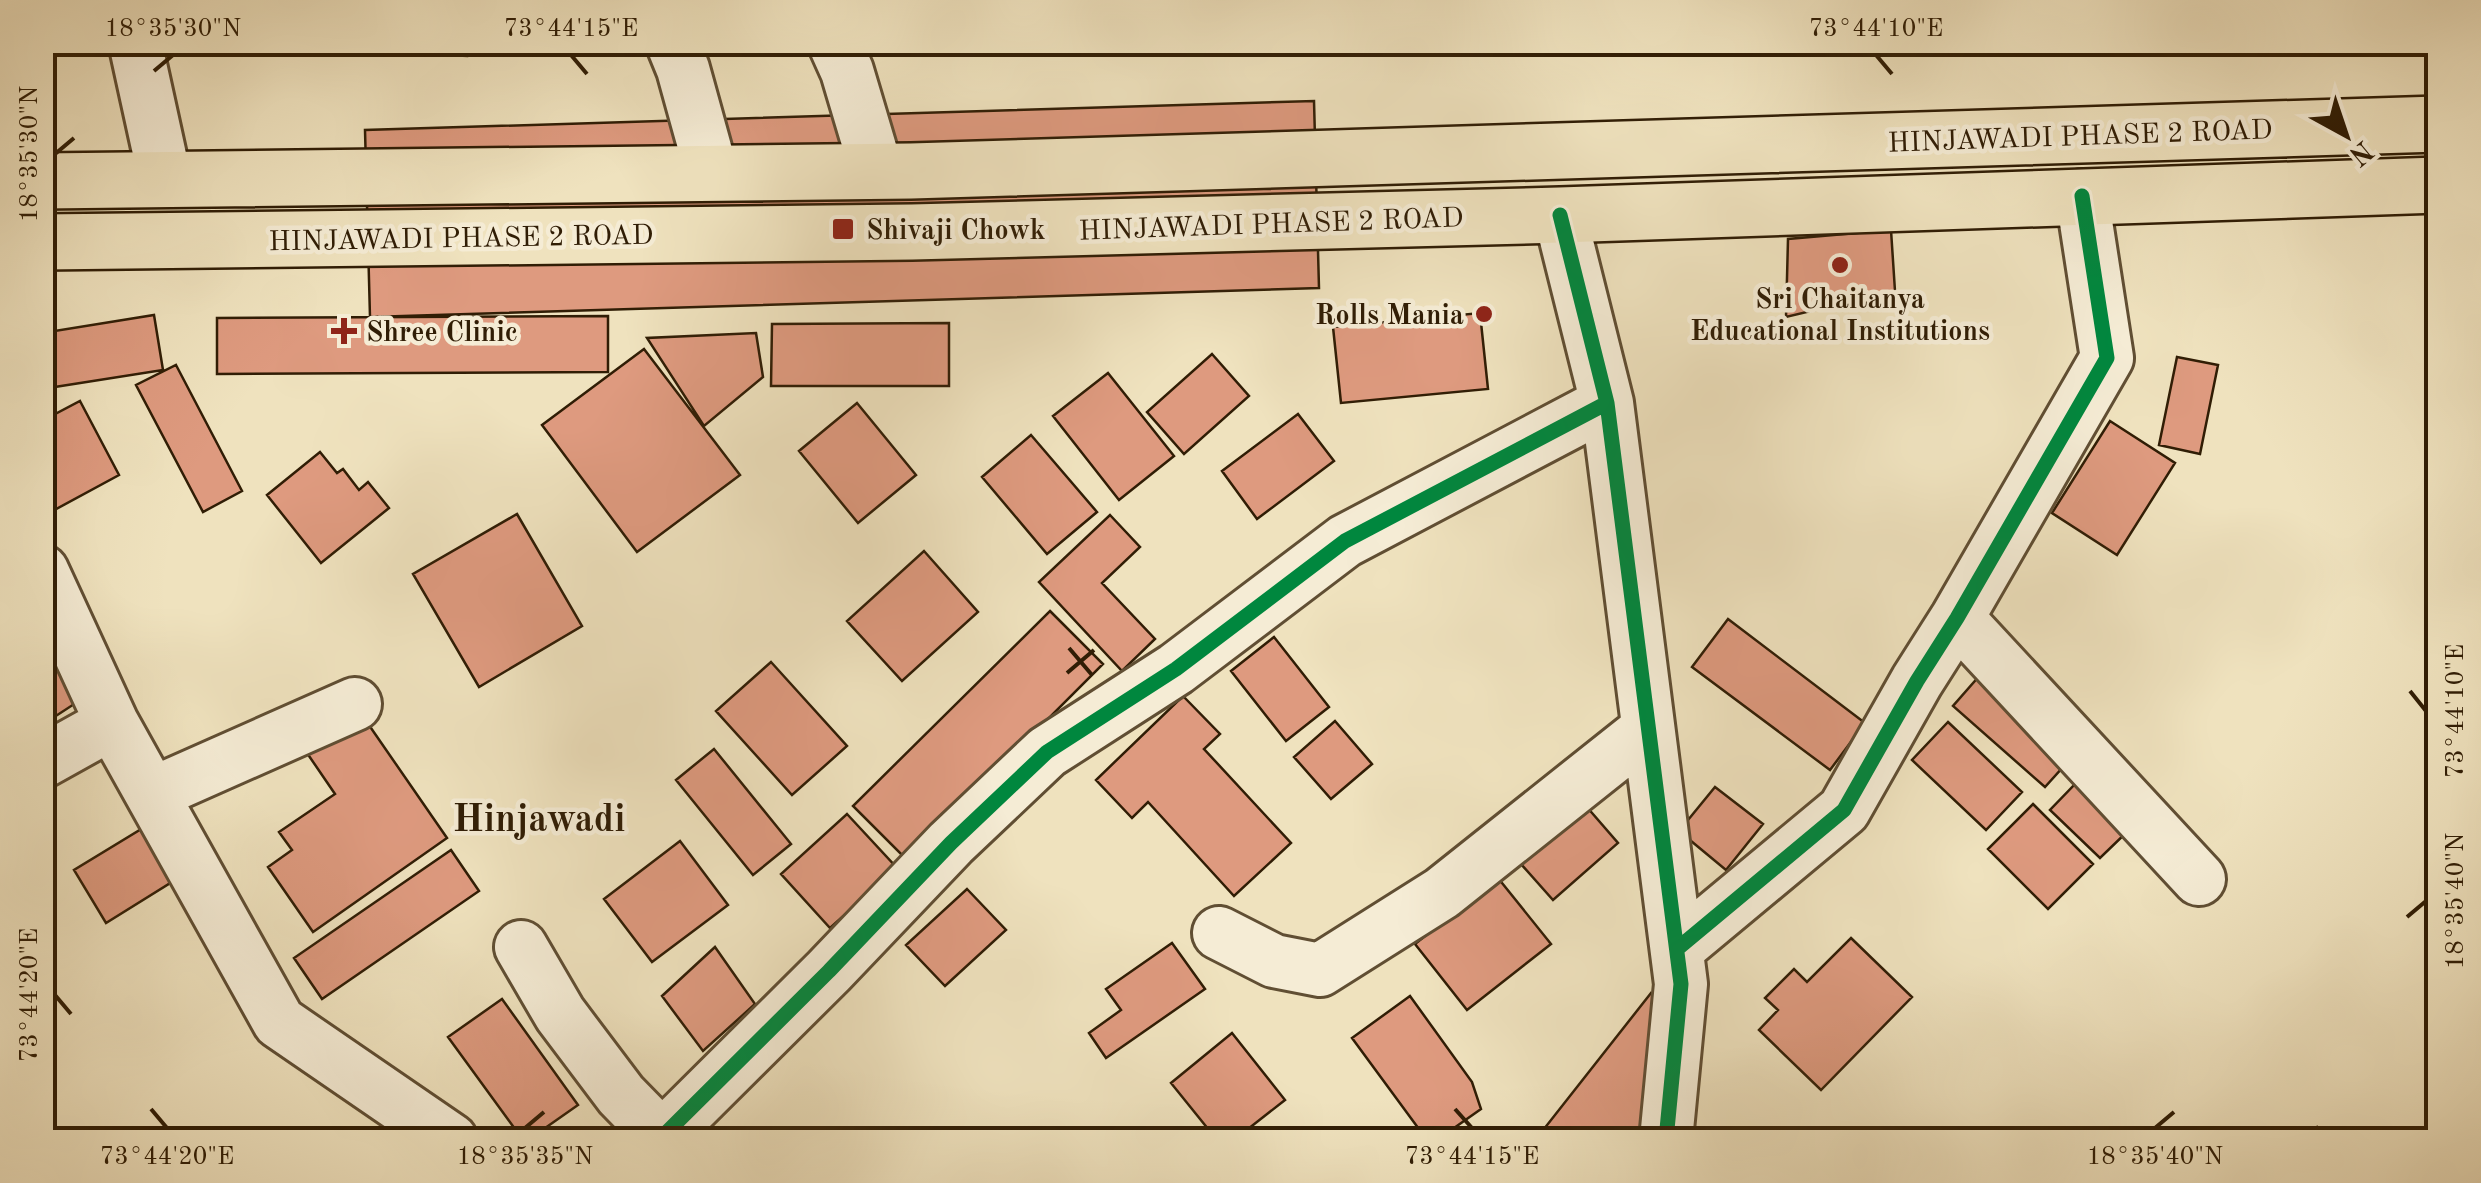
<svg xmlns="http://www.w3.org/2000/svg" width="2481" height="1183" font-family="'Old Standard TT',serif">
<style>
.building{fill:#de9a7f;stroke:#301d05;stroke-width:2.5}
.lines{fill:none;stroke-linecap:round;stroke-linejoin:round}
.street-casing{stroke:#604e33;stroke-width:58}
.primary-casing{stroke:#301d05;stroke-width:60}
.street{stroke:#f5ecd5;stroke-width:52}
.primary{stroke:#efe2be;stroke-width:55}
.cycleway-casing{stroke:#f5ecd5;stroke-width:21}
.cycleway{stroke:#00873e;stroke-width:15}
.ticks{fill:none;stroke:#301d05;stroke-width:4}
.poi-dot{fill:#8f2418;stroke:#f5ecd5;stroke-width:4}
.labels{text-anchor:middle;stroke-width:9;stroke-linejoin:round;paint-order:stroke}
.street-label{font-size:28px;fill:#301d05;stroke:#f5ecd5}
.poi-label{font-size:28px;font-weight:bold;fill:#301d05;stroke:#f5ecd5;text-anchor:start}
.district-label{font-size:38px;font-weight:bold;fill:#301d05;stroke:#f5ecd5}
.neatline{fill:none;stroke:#301d05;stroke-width:4}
.ticks-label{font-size:25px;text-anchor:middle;fill:#301d05}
</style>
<rect width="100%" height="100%" fill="#efe2be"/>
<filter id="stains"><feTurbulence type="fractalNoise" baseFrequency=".002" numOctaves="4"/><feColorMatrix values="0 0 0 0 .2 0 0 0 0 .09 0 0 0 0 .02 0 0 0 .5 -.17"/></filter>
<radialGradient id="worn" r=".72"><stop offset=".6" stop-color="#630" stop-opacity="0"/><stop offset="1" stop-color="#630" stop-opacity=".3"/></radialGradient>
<!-- building -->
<path class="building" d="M 404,42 L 467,42 L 467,56 L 403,53 Z
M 1314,101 L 1319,288 L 370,317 L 365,130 Z
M 1891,230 L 1895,291 L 1786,317 L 1788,239 Z
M 1480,313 L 1488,389 L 1341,403 L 1333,327 Z
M 154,315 L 163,370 L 42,389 L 42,333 Z
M 608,316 L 608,372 L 217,374 L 217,318 Z
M 949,323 L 949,386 L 771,386 L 772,324 Z
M 756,333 L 763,377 L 704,426 L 647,338 Z
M 644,349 L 740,475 L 637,552 L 542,425 Z
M 1212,354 L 1249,396 L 1184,454 L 1147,412 Z
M 2177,357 L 2218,365 L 2200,454 L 2159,445 Z
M 176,365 L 242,491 L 203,512 L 136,385 Z
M 1108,373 L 1174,456 L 1119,500 L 1053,416 Z
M 80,401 L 119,475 L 47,514 L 42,506 L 42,421 Z
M 857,403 L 916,475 L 858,523 L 799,451 Z
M 1298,414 L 1334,461 L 1257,519 L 1222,471 Z
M 2110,421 L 2175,463 L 2117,555 L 2052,513 Z
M 1031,435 L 1097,512 L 1047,554 L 982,477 Z
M 320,452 L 337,473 L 343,469 L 359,490 L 368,482 L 389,508 L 321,563 L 267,495 Z
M 517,514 L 582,626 L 479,687 L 413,574 Z
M 1110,515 L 1140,547 L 1102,583 L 1155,639 L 1122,671 L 1039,582 Z
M 924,551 L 978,612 L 902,681 L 847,621 Z
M 1050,611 L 1103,664 L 907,860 L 853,806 Z
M 1728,619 L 1865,723 L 1830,770 L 1692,667 Z
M 42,631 L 85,697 L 42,725 Z
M 1274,637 L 1329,707 L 1286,741 L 1231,671 Z
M 771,662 L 847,746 L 792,795 L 716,711 Z
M 1981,674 L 2073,756 L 2045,787 L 1953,706 Z
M 1183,696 L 1220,734 L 1204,749 L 1291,843 L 1234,896 L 1148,802 L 1132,818 L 1096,780 Z
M 362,715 L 447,838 L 313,932 L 268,867 L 292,850 L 279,832 L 335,794 L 307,753 Z
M 1335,721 L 1372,764 L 1331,799 L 1294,757 Z
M 1948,722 L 2022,792 L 1986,830 L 1912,760 Z
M 714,749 L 791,844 L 753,875 L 676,780 Z
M 2078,781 L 2129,830 L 2100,858 L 2050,810 Z
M 1715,787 L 1763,824 L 1726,870 L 1679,831 Z
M 2033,804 L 2093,864 L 2048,909 L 1988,849 Z
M 1586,806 L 1618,843 L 1553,900 L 1520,863 Z
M 847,814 L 897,868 L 830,928 L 781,874 Z
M 143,828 L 175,880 L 106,923 L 74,870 Z
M 680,841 L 728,905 L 652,962 L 604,899 Z
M 451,850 L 479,891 L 322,999 L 294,958 Z
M 1498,878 L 1551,944 L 1467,1010 L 1415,944 Z
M 967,889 L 1006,930 L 945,986 L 906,945 Z
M 1851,938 L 1912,997 L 1821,1090 L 1759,1030 L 1778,1010 L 1765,998 L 1794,969 L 1807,982 Z
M 1172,943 L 1205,989 L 1106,1058 L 1089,1033 L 1121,1010 L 1106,989 Z
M 715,947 L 755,1004 L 703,1051 L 662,996 Z
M 1651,993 L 1666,1005 L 1644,1140 L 1547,1140 L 1540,1134 Z
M 1410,996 L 1472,1082 L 1481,1109 L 1437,1140 L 1427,1140 L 1352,1038 Z
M 502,999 L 578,1105 L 528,1140 L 523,1140 L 448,1037 Z
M 1232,1033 L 1285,1100 L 1234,1140 L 1217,1140 L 1171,1083 Z
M 2317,1127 L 2324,1140 L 2292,1140 Z"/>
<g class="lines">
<defs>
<path id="street" d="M 135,42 L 165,179
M 672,42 L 683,69 L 712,174
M 834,42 L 847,71 L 877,172
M 1560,215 L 1607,403 L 1681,984 L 1666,1140
M 42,571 L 112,723 L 279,1022 L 451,1140
M 1957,618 L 2199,879
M 42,762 L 112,723
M 152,794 L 355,704
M 1219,933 L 1274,961 L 1320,970 L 1442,893 L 1648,729
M 521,947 L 560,1014 L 621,1095 L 662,1137
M 1677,949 L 1844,810 L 1917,681 L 1957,618 L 2107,358 L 2082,196
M 659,1140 L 829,971 L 951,843 L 1047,752 L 1176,669 L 1345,541 L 1607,403"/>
<path id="primary" d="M 42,181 L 911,171 L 2438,124
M 42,242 L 912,232 L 1560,215 L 2438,185"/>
</defs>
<!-- street casing -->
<use href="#street" class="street-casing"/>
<!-- primary casing -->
<use href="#primary" class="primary-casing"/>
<!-- street -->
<use href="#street" class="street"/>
<!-- primary -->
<use href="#primary" class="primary"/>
<defs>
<path id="cycleway" d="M 1560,215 L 1607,403 L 1681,984 L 1666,1140
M 1677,949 L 1844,810 L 1917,681 L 1957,618 L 2107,358 L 2082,196
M 659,1140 L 829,971 L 951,843 L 1047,752 L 1176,669 L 1345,541 L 1607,403"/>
</defs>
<!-- cycleway casing -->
<use href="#cycleway" class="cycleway-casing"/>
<!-- cycleway -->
<use href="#cycleway" class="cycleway"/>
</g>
<!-- ticks -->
<path class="ticks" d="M 571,55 L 587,74M 1876,55 L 1892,74M 154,71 L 173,55M 55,154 L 74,138M 1069,648 L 1092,675M 1067,673 L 1094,650M 2410,691 L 2426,711M 2407,917 L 2426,901M 55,995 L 71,1014M 151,1109 L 167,1128M 1455,1109 L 1472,1128M 525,1128 L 544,1112M 2155,1128 L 2174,1112"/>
<!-- markers -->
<g class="poi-dot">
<rect x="831" y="217" width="24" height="24" rx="5"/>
<circle cx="1840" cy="265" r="10"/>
<circle cx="1484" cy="314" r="10"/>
<path d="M339 316h10v10h10v10h-10v10h-10v-10h-10v-10h10z"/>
</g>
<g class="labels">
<!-- street labels -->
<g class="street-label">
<text transform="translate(2080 135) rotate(-2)" y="10">HINJAWADI PHASE 2 ROAD</text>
<text transform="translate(1271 223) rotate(-2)" y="10">HINJAWADI PHASE 2 ROAD</text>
<text transform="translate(461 237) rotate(-1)" y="10">HINJAWADI PHASE 2 ROAD</text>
</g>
<!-- poi labels -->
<g class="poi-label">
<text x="866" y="239">Shivaji Chowk</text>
<text x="1840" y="308" text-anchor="middle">Sri Chaitanya<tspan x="1840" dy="32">Educational Institutions</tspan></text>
<text x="1464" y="324" text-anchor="end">Rolls Mania</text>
<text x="366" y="341">Shree Clinic</text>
</g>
<!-- district labels -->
<g class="district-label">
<text x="539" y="831">Hinjawadi</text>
</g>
</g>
<!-- margin -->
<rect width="2481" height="1183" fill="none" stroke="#efe2be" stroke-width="110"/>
<!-- north arrow -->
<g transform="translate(2346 135) rotate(140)" stroke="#f5ecd5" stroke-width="8" paint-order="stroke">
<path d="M0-8L18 38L0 25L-18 38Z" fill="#301d05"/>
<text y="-15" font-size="28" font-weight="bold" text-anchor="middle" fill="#301d05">N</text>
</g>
<rect x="55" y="55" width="2371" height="1073" class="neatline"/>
<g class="ticks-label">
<text x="173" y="36">18°35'30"N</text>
<text x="571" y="36">73°44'15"E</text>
<text x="1876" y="36">73°44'10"E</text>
<text transform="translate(28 154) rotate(-90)" y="9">18°35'30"N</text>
<text transform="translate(2454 711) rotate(-90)" y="9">73°44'10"E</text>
<text transform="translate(2454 901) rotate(-90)" y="9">18°35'40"N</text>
<text transform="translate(28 995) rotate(-90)" y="9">73°44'20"E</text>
<text x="167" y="1164">73°44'20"E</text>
<text x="525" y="1164">18°35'35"N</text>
<text x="1472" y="1164">73°44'15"E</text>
<text x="2155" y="1164">18°35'40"N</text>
</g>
<rect width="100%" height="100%" filter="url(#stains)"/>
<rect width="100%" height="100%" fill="url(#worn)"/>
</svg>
